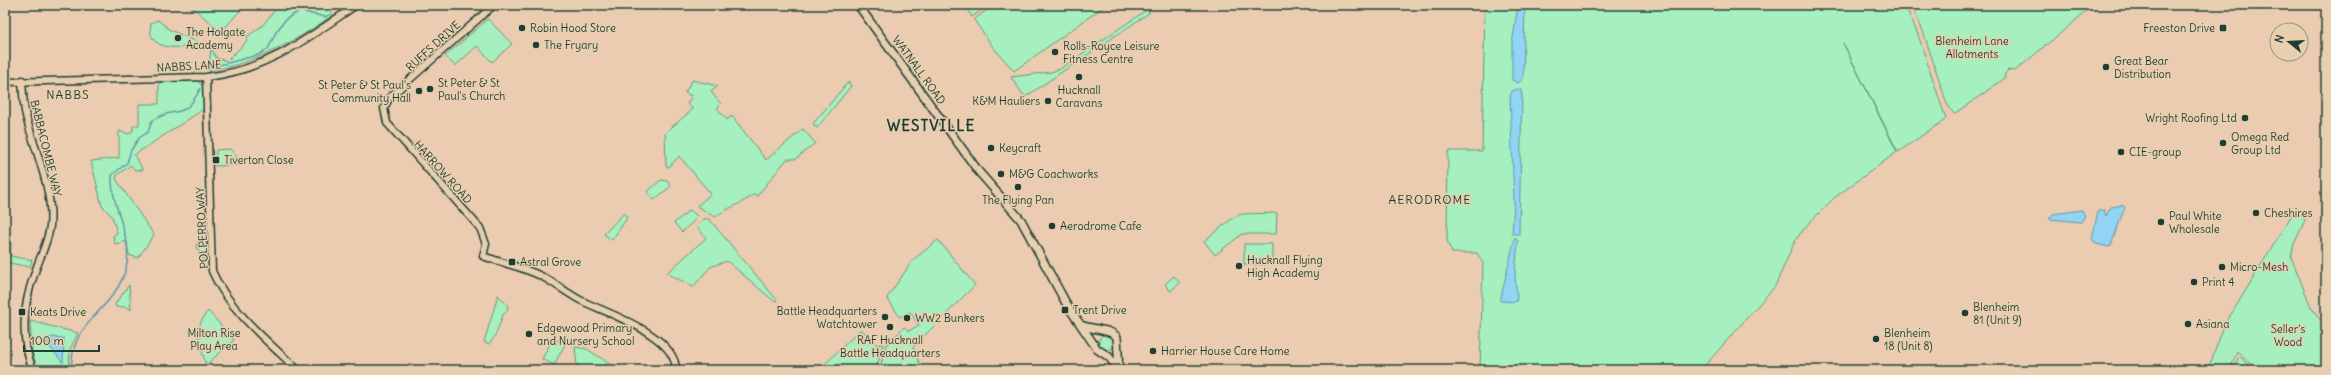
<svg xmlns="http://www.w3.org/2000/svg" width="2331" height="375" font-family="Delius,sans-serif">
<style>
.green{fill:#a6f0bf;stroke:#62967a}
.water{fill:#91d4f3;stroke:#6398a7}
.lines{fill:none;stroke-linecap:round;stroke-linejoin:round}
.stream{stroke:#6398a7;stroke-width:1.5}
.tertiary-casing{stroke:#1f3d34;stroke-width:9}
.secondary-casing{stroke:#1f3d34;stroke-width:10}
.tertiary{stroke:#e7cfaf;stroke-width:6}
.secondary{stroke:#e7cfaf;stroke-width:7}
.poi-dot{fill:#1f3d34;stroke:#e7cfaf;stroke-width:1.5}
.labels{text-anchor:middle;stroke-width:3;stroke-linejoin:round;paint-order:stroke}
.poi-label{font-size:11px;fill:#1f3d34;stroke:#e7cfaf;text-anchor:start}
.park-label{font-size:11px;fill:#26463b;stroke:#e7cfaf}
.street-label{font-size:11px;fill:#1f3d34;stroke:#e7cfaf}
.neighbourhood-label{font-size:12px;letter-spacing:1px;fill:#1f3d34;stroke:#e7cfaf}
.district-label{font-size:15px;font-weight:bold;letter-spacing:1px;fill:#1f3d34;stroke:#e7cfaf}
</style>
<rect width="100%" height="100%" fill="#ebccb0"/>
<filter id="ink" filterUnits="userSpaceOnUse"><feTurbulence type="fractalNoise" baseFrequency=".025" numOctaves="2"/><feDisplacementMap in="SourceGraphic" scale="8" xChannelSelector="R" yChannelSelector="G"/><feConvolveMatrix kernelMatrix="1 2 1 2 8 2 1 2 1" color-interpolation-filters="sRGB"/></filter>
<g filter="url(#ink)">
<!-- green -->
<path class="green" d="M 190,5 L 245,5 L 221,32 Z
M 279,5 L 326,5 L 333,15 C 294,42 256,63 209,71 L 211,48 L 216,58 L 227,61 L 246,42 L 248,36 L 262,26 Z
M 964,5 L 989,5 L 972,17 Z
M 993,5 L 1106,5 L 1014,71 L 993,47 L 974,20 Z
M 1485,5 L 1905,5 L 1918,35 L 1946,119 L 1898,152 L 1843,43 L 1897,152 L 1834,198 L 1807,225 L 1796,239 L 1775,286 L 1701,370 L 1480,370 L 1483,263 L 1477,253 L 1452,253 L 1447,240 L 1448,151 L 1482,151 Z
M 1911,5 L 2094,5 L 2015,71 L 2008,70 L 2005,74 L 2004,79 L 1954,114 L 1947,104 L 1923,31 Z
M 1148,9 L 1149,13 L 1025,97 L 1011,77 L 1051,72 L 1060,69 Z
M 488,19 L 512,44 L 492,62 L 477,46 L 455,66 L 445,56 Z
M 158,20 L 170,30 L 197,42 L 197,45 C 178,49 145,51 151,23 Z
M 197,80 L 203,87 L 204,109 L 134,155 L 143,170 L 135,170 L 131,165 L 117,175 L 116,179 L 154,235 L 138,258 L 129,255 L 127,241 L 115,244 L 113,236 L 117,233 L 112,216 L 102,206 L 91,161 L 119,158 L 119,131 L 129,134 L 133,131 L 133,126 L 139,125 L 139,104 L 159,104 L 159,82 Z
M 692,80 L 718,86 L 711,92 L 721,104 L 717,108 L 727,120 L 732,116 L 766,160 L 803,129 L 815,143 L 796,159 L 787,159 L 757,196 L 754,194 C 743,204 728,207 715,217 L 697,206 L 711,194 L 679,156 L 669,167 L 666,166 L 665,133 L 693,109 L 687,104 L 692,96 L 685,93 Z
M 848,82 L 851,86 L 817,128 L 813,124 Z
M 230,149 L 242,163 L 239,165 L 215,166 L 216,150 Z
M 661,180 L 667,181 L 671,186 L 654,200 L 647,192 Z
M 2296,208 L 2305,220 L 2294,244 L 2291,257 L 2311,307 L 2326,328 L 2326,370 L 2259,370 L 2237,351 L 2230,370 L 2208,370 L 2224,326 Z
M 690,210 L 698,217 L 682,232 L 674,223 Z
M 624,213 L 627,218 L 612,240 L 604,234 Z
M 1277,213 L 1276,234 L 1242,234 L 1215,255 L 1204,241 L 1234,217 L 1242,214 Z
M 704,219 L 709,219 L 777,300 L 775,302 L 727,261 L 710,267 L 693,287 L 667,273 L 706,238 L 697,227 Z
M 5,236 L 11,244 L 10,256 L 32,260 L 30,267 L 5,262 Z
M 938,240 L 975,285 L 913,347 L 922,370 L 880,370 L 886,344 L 889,343 L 904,327 L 909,331 L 919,325 L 910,312 L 900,317 L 887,298 L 913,260 Z
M 200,242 L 205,242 L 207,245 L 207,260 L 204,260 L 196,247 L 197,243 Z
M 1244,244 L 1272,244 L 1272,264 L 1244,264 Z
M 1174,276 L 1180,283 L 1170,291 L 1165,284 Z
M 129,285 L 131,310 L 126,307 L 116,307 L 115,304 Z
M 498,295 L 507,305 L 508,309 L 503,315 L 495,336 L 489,344 L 484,342 Z
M 208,311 L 234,340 L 206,365 C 200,343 192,330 208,311 Z
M 30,321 L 78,333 L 70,349 L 69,370 L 38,370 L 32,352 Z
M 861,329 L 877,345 L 883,344 L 876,370 L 819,370 Z
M1099 342a8 8 0 1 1 16 0a8 8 0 1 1-16 0Z
M 553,338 L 565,344 L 554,365 L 542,359 Z
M 575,347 L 587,349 L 619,370 L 612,370 L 606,364 L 598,370 L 574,370 L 577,366 Z
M 2239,356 L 2255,370 L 2233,370 Z"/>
<!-- water -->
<path class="water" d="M 1518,5 L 1525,5 L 1523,79 L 1518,83 L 1512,80 L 1512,44 Z
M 1517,89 L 1521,90 L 1522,97 L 1519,234 L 1512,234 L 1514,202 L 1510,97 L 1512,91 Z
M 2122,205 L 2125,207 L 2111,245 L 2109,247 L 2096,244 L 2092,239 L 2098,211 L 2104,210 L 2106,216 L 2111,207 Z
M 2082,210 L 2085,216 L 2081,222 L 2049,219 L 2053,214 Z
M 1515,237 L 1518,241 L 1515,274 L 1517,298 L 1516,302 L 1500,301 Z
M 52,337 L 64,338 L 63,363 L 48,345 L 48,339 Z"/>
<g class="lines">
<!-- stream -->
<path class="stream" d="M 338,8 L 343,5
M 216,66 L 258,55 L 268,49 L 276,32 L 286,19 L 300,11 L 325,17 L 329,15
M 72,370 C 68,322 115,311 126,268 C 134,238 110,206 112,175 L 127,163 L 131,150 L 139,138 L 148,132 L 152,121 C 176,104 183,123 200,89"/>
<defs>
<path id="tertiary" d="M 494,5 L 390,97 L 384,108 L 387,123 L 480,228 L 486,244 L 483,256 C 502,263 523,267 541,276 C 555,283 568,294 582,301 C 609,314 676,335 676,370
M 206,77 L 212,271 C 228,309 268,342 298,370
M 22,80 C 23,92 23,104 26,116 C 34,149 54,191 50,226 C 48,242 40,257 35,272 C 23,304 20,338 33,370
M 5,82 L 206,77 C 267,70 307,39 356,5"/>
<path id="secondary" d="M 858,5 L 979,172 L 1021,220 L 1067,305 L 1097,349 L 1109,357 L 1119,370
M 1084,326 C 1094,330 1111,329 1117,337 L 1119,370"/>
</defs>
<!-- tertiary casing -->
<use href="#tertiary" class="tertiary-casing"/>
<!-- secondary casing -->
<use href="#secondary" class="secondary-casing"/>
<!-- tertiary -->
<use href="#tertiary" class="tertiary"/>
<!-- secondary -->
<use href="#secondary" class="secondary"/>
</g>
</g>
<!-- markers -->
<g class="poi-dot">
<circle cx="522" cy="28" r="4"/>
<rect x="2219" y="24" width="8" height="8" rx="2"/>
<circle cx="178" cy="38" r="4"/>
<circle cx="536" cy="45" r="4"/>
<circle cx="1055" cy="52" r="4"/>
<circle cx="2106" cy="67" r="4"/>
<circle cx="1079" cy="77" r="4"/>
<circle cx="430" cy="89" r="4"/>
<circle cx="419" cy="91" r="4"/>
<circle cx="1048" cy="101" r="4"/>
<circle cx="2245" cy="118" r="4"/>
<circle cx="2223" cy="143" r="4"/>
<circle cx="991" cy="148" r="4"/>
<circle cx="2121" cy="152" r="4"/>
<rect x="212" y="156" width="8" height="8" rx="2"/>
<circle cx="1001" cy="174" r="4"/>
<circle cx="1018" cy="187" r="4"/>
<circle cx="2256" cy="213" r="4"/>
<circle cx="2161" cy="222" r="4"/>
<circle cx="1052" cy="226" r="4"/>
<rect x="508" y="258" width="8" height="8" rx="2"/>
<circle cx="1239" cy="266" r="4"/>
<circle cx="2222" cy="267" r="4"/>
<circle cx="2194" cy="282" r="4"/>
<rect x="1061" y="306" width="8" height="8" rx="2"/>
<rect x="18" y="308" width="8" height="8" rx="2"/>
<circle cx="1965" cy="313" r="4"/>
<circle cx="885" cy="317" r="4"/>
<circle cx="907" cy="318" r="4"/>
<circle cx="2188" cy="324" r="4"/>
<circle cx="890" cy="327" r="4"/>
<circle cx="529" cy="334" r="4"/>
<circle cx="1876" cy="339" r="4"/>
<circle cx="1153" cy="351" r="4"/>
</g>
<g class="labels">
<!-- poi labels -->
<g class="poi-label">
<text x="530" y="32">Robin Hood Store</text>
<text x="2215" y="32" text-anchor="end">Freeston Drive</text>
<text x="186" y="36">The Holgate<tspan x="186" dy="13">Academy</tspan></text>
<text x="544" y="49">The Fryary</text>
<text x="1063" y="50">Rolls-Royce Leisure<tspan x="1063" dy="13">Fitness Centre</tspan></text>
<text x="2114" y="65">Great Bear<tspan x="2114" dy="13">Distribution</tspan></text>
<text x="438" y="87">St Peter &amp; St<tspan x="438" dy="13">Paul's Church</tspan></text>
<text x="411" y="89" text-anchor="end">St Peter &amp; St Paul's<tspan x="411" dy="13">Community Hall</tspan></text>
<text x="1079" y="94" text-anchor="middle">Hucknall<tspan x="1079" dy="13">Caravans</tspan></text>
<text x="1040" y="105" text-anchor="end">K&amp;M Hauliers</text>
<text x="2237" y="122" text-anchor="end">Wright Roofing Ltd</text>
<text x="2231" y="141">Omega Red<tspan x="2231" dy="13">Group Ltd</tspan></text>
<text x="999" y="152">Keycraft</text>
<text x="2129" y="156">CIE-group</text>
<text x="224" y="164">Tiverton Close</text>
<text x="1009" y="178">M&amp;G Coachworks</text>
<text x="1018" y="204" text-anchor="middle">The Flying Pan</text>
<text x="2264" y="217">Cheshires</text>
<text x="2169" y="220">Paul White<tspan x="2169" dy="13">Wholesale</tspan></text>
<text x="1060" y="230">Aerodrome Cafe</text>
<text x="1247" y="264">Hucknall Flying<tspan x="1247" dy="13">High Academy</tspan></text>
<text x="520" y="266">Astral Grove</text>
<text x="2230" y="271">Micro-Mesh</text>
<text x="2202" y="286">Print 4</text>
<text x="1973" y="311">Blenheim<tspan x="1973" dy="13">81 (Unit 9)</tspan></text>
<text x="1073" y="314">Trent Drive</text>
<text x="877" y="315" text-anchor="end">Battle Headquarters<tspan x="877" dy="13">Watchtower</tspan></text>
<text x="30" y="316">Keats Drive</text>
<text x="915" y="322">WW2 Bunkers</text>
<text x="2196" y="328">Asiana</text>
<text x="537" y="332">Edgewood Primary<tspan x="537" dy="13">and Nursery School</tspan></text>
<text x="1884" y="337">Blenheim<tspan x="1884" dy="13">18 (Unit 8)</tspan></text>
<text x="890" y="344" text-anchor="middle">RAF Hucknall<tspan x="890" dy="13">Battle Headquarters</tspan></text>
<text x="1161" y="355">Harrier House Care Home</text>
</g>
<!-- park labels -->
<g class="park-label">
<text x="1972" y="45">Blenheim Lane<tspan x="1972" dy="13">Allotments</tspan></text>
<text x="2288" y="333">Seller's<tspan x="2288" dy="13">Wood</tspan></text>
<text x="214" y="337">Milton Rise<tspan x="214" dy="13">Play Area</tspan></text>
</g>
<!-- street labels -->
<g class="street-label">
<text transform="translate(433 46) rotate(-42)" y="4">RUFFS DRIVE</text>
<text transform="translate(189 66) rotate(-3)" y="4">NABBS LANE</text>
<text transform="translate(919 70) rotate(54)" y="4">WATNALL ROAD</text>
<text transform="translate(46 148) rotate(76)" y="4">BABBACOMBE WAY</text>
<text transform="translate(443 172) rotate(48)" y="4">HARROW ROAD</text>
<text transform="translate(202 228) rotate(-93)" y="4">POLPERRO WAY</text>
</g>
<!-- neighbourhood labels -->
<g class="neighbourhood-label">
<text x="68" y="99">NABBS</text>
<text x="1430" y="204">AERODROME</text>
</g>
<!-- district labels -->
<g class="district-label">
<text x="931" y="131">WESTVILLE</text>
</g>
</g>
<!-- margin -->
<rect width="2331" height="375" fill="none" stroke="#e7cfaf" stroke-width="20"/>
<rect x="10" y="10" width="2311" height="355" fill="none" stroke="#1f3d34" stroke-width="1.5" filter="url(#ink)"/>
<!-- north arrow -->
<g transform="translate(2289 42) rotate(288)"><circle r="19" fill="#e7cfaf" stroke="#97957e"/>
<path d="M0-3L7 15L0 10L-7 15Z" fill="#1f3d34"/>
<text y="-6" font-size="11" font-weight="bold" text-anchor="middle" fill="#1f3d34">N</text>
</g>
<!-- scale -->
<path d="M24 345v6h75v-6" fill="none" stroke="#1f3d34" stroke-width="2"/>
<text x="30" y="345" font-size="12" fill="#1f3d34" stroke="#e7cfaf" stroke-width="3" paint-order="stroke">100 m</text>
</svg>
